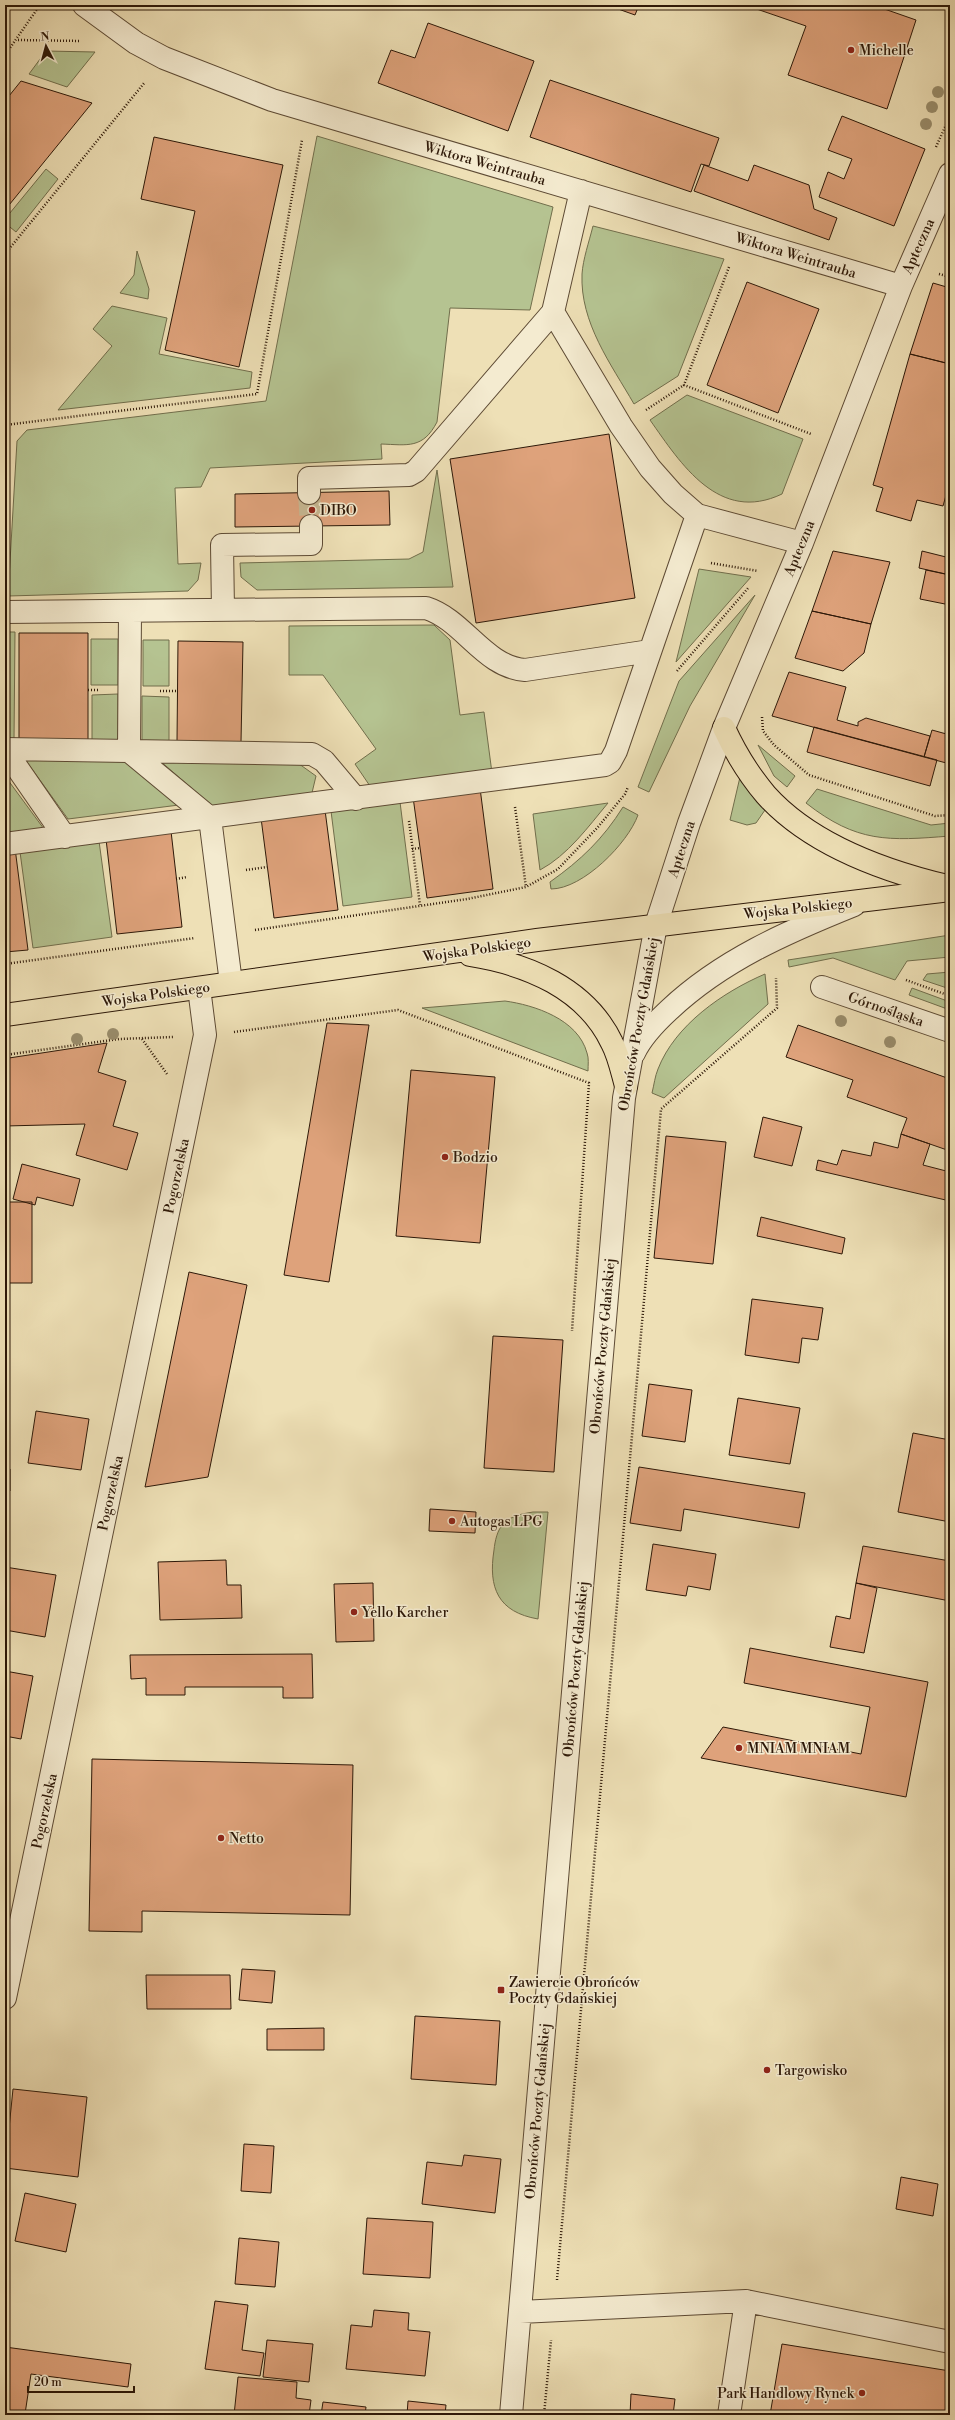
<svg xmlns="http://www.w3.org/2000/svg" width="955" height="2420" font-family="'Libre Bodoni',serif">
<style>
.green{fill:#b5c391;stroke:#716e4c}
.building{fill:#dea27b;stroke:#2d1808}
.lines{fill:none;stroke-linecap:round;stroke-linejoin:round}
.minor-tunnel{stroke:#c7b893;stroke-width:22;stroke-dasharray:22 11;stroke-linecap:butt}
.minor-casing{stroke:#5d4a34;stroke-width:24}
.major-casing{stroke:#2d1808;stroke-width:24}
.path{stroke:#2d1808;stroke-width:2.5;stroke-dasharray:1 2;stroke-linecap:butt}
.minor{stroke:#f4ebd0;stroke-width:22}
.major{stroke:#eee0b6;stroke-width:22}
.tree{fill:#9a8e6d}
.poi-dot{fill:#8f2418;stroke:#f4ebd0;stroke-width:1.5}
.labels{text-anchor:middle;stroke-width:3;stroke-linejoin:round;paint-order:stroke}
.poi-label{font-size:14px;fill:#2d1808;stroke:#f4ebd0;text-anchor:start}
.street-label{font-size:14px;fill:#2d1808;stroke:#f4ebd0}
</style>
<rect width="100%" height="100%" fill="#eee0b6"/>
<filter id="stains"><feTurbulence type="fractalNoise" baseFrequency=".005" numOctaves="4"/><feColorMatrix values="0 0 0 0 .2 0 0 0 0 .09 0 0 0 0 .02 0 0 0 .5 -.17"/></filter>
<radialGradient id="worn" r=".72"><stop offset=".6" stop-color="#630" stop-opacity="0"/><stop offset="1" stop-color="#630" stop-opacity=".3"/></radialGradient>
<!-- green -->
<path class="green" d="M 46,51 L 95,52 L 67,87 L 29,74 Z
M 317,136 L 553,207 L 530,310 L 450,308 L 437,422 C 423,449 408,445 381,444 L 382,459 L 210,468 L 201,487 L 175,488 L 178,564 L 201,563 L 198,580 L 188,591 L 8,596 L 17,441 L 27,430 L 266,401 Z
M 46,169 L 58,179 L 16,232 L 5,223 L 5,219 Z
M 593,226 L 724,259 L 678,376 L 634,404 C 611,364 580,323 582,274 C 583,259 589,242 593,226 Z
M 137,251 L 149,289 L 148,299 L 120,293 L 134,275 Z
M 112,306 L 167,318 L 159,354 L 252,372 L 250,388 L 58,410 L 112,346 L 93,329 Z
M 687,395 L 803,439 L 782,494 C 719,524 681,464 650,420 Z
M 437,470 L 453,587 L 257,590 L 241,577 L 240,563 L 409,559 L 423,552 Z
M 699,569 L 751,577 L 676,662 Z
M 755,595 L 690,706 L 649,792 L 638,787 L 679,681 Z
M 434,625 L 450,640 L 460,715 L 484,712 L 492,773 L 372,789 L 355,764 L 376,749 L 323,675 L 289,675 L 289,626 Z
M 5,632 L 15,632 L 14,740 L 5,740 Z
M 91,639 L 118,639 L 118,685 L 91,685 Z
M 143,640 L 169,640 L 169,686 L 143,686 Z
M 118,694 L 118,740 L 92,740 L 92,695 Z
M 142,696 L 169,697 L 169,742 L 142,742 Z
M 758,745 L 795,776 L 787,787 L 774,776 Z
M 24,758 L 123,758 L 179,805 L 68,819 Z
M 159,760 L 295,761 L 316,776 L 311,797 L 217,810 Z
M 5,776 L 44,829 L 5,833 Z
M 740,777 L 765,810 L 756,823 L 747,825 L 730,820 Z
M 817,789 L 931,825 L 950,823 L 950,836 C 888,841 857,843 806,803 Z
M 400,802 L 412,897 L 343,906 L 331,811 Z
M 608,803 C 588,827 568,855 540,870 L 533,814 Z
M 623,807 L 638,815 C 628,843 583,889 551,889 L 550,882 C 581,860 603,839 623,807 Z
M 99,841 L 112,937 L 33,948 L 20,852 Z
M 950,935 L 950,957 L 907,961 L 895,980 L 833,958 L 789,967 L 788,960 Z
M 950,972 L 950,989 L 923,980 L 927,974 Z
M 765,974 L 768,1004 L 664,1098 L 652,1093 C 654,1085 655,1076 658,1069 C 675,1025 723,992 765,974 Z
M 912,988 L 950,1002 L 950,1010 L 909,995 Z
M 505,1001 C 534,1005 578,1019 587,1053 C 589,1058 588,1065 588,1071 L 422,1008 Z
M 533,1512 L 548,1512 L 538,1619 C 498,1612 488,1588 494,1550 C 495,1541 497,1530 504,1523 C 513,1515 522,1514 533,1512 Z"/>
<!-- building -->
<path class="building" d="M 607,5 L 639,5 L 635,15 Z
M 745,5 L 873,5 L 916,20 L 887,109 L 788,75 L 806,26 Z
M 428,23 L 534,61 L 508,131 L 378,83 L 391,50 L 415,58 Z
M 550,80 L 719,138 L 709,166 L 701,164 L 691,192 L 530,137 Z
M 21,81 L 92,103 L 5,210 L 5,101 Z
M 842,116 L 925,149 L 894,226 L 819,197 L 828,172 L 844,179 L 852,159 L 828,150 Z
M 154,137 L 283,165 L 239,367 L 165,350 L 195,211 L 141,199 Z
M 704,165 L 748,181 L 754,165 L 809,185 L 814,209 L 837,218 L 829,240 L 694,191 Z
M 950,250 L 950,261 L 946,259 Z
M 747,282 L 819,309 L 778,413 L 707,385 Z
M 933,283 L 950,288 L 950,364 L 910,354 Z
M 910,354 L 950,364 L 950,481 L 943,506 L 917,500 L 911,521 L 876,511 L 883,488 L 873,485 Z
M 609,434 L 635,598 L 476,623 L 450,459 Z
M 389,491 L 390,525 L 235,527 L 235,494 Z
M 833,551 L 890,562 L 871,624 L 812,611 Z
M 922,551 L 950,558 L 950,575 L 919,568 Z
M 926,570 L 950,575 L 950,605 L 920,599 Z
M 812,611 L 871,624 L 864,653 L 843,671 L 795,658 Z
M 19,633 L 88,633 L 88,740 L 19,740 Z
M 178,641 L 243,642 L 241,742 L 177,741 Z
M 789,672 L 846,687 L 837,720 L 858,726 L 858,722 L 866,718 L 930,736 L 924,757 L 772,716 Z
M 814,727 L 937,760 L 930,786 L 807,752 Z
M 932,730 L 950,735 L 950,764 L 924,757 Z
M 480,788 L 493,889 L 427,898 L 413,797 Z
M 325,810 L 338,910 L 274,918 L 261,818 Z
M 171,831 L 182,927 L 117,934 L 106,839 Z
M 15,848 L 28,950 L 5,952 L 5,849 Z
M 327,1023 L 369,1025 L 329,1282 L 284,1275 Z
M 798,1025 L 950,1079 L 950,1151 L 901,1134 L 907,1118 L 847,1097 L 853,1080 L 786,1057 Z
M 107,1043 L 98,1072 L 126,1081 L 113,1126 L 138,1133 L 127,1170 L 76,1155 L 85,1124 L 5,1126 L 5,1068 L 9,1058 Z
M 411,1070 L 495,1077 L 480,1243 L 396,1236 Z
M 763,1117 L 802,1127 L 792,1166 L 754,1157 Z
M 901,1134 L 930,1144 L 923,1165 L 950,1172 L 950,1201 L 816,1170 L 818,1160 L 837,1165 L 842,1150 L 871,1156 L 874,1142 L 898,1148 Z
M 666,1136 L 726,1142 L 713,1264 L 654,1258 Z
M 22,1164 L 80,1179 L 73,1206 L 37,1197 L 35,1205 L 13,1199 Z
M 5,1202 L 32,1202 L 32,1283 L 5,1283 Z
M 761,1217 L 845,1238 L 842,1254 L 757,1236 Z
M 189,1272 L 247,1285 L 208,1477 L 145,1487 Z
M 752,1299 L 823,1308 L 818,1340 L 802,1338 L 799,1363 L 745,1355 Z
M 493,1336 L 563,1340 L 554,1472 L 484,1468 Z
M 649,1384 L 692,1390 L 685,1442 L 642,1436 Z
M 738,1398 L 800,1408 L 790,1464 L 729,1455 Z
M 36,1411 L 89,1419 L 81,1470 L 28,1463 Z
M 913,1433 L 950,1440 L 950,1522 L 898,1512 Z
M 639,1467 L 805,1493 L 799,1528 L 684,1509 L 681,1531 L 630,1523 Z
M 5,1469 L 10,1469 L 10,1491 L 5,1491 Z
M 430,1509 L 476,1512 L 475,1533 L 429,1531 Z
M 653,1544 L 716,1554 L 710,1590 L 688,1586 L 686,1596 L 646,1590 Z
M 863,1546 L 950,1561 L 950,1601 L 856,1583 Z
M 226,1560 L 227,1585 L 241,1585 L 242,1618 L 160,1620 L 158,1562 Z
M 5,1567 L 56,1575 L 45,1637 L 5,1630 Z
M 373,1583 L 374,1641 L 336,1642 L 334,1584 Z
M 856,1583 L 877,1588 L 864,1653 L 830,1647 L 836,1616 L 850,1619 Z
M 750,1648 L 928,1682 L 906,1797 L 701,1758 L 723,1727 L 861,1754 L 870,1707 L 744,1683 Z
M 312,1654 L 313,1698 L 283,1698 L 283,1687 L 185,1687 L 185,1695 L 146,1695 L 146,1678 L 131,1679 L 130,1655 Z
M 5,1671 L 33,1676 L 21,1739 L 5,1736 Z
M 92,1759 L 353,1765 L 350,1915 L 142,1911 L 142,1932 L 89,1931 Z
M 242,1969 L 275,1971 L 272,2003 L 239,2000 Z
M 146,1975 L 230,1975 L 231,2009 L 147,2009 Z
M 415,2016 L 500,2021 L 496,2085 L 411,2079 Z
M 324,2028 L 324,2050 L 267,2050 L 267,2029 Z
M 13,2089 L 87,2097 L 78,2177 L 5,2168 Z
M 244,2144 L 274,2146 L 271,2193 L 241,2191 Z
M 464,2155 L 501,2159 L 495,2213 L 422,2204 L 427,2162 L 462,2166 Z
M 901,2177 L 938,2184 L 933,2216 L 896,2209 Z
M 25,2193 L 76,2204 L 66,2252 L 15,2241 Z
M 367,2218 L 433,2222 L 430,2278 L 363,2274 Z
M 239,2238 L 279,2242 L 275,2287 L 235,2284 Z
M 215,2301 L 248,2305 L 242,2350 L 264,2353 L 260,2376 L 205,2369 Z
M 374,2310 L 409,2313 L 408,2330 L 430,2332 L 425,2376 L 346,2369 L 351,2325 L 372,2327 Z
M 267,2340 L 313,2344 L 309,2382 L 263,2377 Z
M 782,2344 L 950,2371 L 950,2415 L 770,2415 Z
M 5,2347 L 131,2364 L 128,2387 L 31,2374 L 25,2414 L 5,2411 Z
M 238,2377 L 297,2382 L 296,2398 L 311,2400 L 309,2415 L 234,2415 Z
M 631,2394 L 675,2399 L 673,2415 L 630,2415 Z
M 408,2401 L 446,2405 L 445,2415 L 407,2415 Z
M 323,2402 L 366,2407 L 365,2415 L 321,2415 Z"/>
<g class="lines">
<!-- minor-tunnel -->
<path class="minor-tunnel" d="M 309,493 L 311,526"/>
<defs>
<path id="minor" d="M 84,5 L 136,43 L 164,58 L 272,100 L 901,286
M 581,191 L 553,312 L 621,426 L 650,468 L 673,494 L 697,515 L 802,543
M 309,493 L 309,478 L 409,475 L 416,471 L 553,312
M 223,610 L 222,545 L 311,544 L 311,526
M 130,611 L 129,751 L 210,818 L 231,983
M 5,612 L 426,608 C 464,620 484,667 525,670 L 650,651
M 5,749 L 312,754 L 324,761 L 356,799
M 5,750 L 65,837
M 5,844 L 605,765 L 610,762 L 616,751 L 697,515
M 822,987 L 950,1031
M 634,1053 C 642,1036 656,1022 669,1010 C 722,960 787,932 854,905
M 5,1998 L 205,1035 L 199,988
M 520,2312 L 746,2301 L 950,2342
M 511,2415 L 624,1098 L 656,925 L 689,823 L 724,728 L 802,543 L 901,286 L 950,174
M 729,2415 L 746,2301"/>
<path id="major" d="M 724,728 C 735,752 749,775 766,795 C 811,845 884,871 947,886
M 470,955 C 527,964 586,988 612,1043 C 619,1056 622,1072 626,1086
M 5,1015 L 537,940 L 950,890"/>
</defs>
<!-- minor casing -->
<use href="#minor" class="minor-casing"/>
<!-- major casing -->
<use href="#major" class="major-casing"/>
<!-- path -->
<path class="path" d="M 18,40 L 81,41
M 5,55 L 40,5
M 936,147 L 950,116
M 5,254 L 145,82
M 729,267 L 684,385 L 811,434
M 939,274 L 950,277
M 646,410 L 684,385
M 5,425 L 257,394 L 302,140
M 711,563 L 758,571
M 677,671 L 749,587
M 88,690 L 99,690
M 160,691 L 178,691
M 762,717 L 763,731 L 774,745 L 809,775 L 935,816 L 950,815
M 515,807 L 526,887
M 409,821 L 420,905
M 412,849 L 420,848
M 246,870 L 267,867
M 176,879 L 187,877
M 255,930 L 467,899 L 526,887 L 558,869 L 598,827 L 625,794 L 628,787
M 5,964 L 195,938
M 906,980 L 950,996
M 234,1032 L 398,1010 L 589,1083 L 572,1331
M 142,1039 L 167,1074
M 5,1055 L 119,1039 L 173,1037
M 557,2280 L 661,1109 L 777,1008 L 776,978
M 544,2415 L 551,2340"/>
<!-- minor -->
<use href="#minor" class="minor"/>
<!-- major -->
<use href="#major" class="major"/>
</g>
<!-- trees -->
<g class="tree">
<circle cx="938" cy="92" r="6"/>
<circle cx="932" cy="107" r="6"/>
<circle cx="926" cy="124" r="6"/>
<circle cx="841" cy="1021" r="6"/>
<circle cx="113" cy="1034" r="6"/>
<circle cx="77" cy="1039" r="6"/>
<circle cx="890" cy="1042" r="6"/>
</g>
<!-- markers -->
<g class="poi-dot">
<circle cx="851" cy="50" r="4"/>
<circle cx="312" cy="510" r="4"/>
<circle cx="445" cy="1157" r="4"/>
<circle cx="452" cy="1521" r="4"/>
<circle cx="354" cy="1612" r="4"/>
<circle cx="739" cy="1748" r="4"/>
<circle cx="221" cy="1838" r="4"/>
<rect x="497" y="1986" width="8" height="8" rx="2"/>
<circle cx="767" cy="2070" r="4"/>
<circle cx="862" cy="2393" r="4"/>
</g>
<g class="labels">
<!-- poi labels -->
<g class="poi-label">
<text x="859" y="55">Michelle</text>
<text x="320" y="515">DIBO</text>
<text x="453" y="1162">Bodzio</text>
<text x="460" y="1526">Autogas LPG</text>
<text x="362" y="1617">Yello Karcher</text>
<text x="747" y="1753">MNIAM MNIAM</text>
<text x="229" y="1843">Netto</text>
<text x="509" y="1987">Zawiercie Obrońców<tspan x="509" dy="16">Poczty Gdańskiej</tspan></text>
<text x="775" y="2075">Targowisko</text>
<text x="854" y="2398" text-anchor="end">Park Handlowy Rynek</text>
</g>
<!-- street labels -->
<g class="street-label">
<text transform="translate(485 163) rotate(16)" y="5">Wiktora Weintrauba</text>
<text transform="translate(918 246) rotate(-66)" y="5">Apteczna</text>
<text transform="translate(796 255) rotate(17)" y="5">Wiktora Weintrauba</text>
<text transform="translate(799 548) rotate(-68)" y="5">Apteczna</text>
<text transform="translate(681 849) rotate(-72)" y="5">Apteczna</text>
<text transform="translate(798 908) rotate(-6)" y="5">Wojska Polskiego</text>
<text transform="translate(477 949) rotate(-8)" y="5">Wojska Polskiego</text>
<text transform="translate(156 994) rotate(-8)" y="5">Wojska Polskiego</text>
<text transform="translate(886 1009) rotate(19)" y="5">Górnośląska</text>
<text transform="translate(638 1024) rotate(-80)" y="5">Obrońców Poczty Gdańskiej</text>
<text transform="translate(176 1176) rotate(-78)" y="5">Pogorzelska</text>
<text transform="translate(602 1346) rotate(-85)" y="5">Obrońców Poczty Gdańskiej</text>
<text transform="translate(110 1493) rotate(-78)" y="5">Pogorzelska</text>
<text transform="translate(575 1669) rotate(-85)" y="5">Obrońców Poczty Gdańskiej</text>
<text transform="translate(44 1811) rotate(-78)" y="5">Pogorzelska</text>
<text transform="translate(537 2111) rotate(-85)" y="5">Obrońców Poczty Gdańskiej</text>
</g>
</g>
<!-- margin -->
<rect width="955" height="2420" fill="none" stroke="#eee0b6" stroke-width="20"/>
<rect x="6" y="6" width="943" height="2408" fill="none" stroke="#2d1808" stroke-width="2"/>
<rect x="10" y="10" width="935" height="2400" fill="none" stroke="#2d1808"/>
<!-- north arrow -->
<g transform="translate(46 46) rotate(354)" stroke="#f4ebd0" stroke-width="3" paint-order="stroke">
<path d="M0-3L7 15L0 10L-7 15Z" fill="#2d1808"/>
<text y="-6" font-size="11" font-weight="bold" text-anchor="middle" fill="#2d1808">N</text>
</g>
<!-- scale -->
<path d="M28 2386v6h106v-6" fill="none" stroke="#2d1808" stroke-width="2"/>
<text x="34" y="2386" font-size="12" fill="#2d1808" stroke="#f4ebd0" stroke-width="3" paint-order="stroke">20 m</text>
<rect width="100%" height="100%" filter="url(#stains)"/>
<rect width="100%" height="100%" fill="url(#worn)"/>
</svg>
